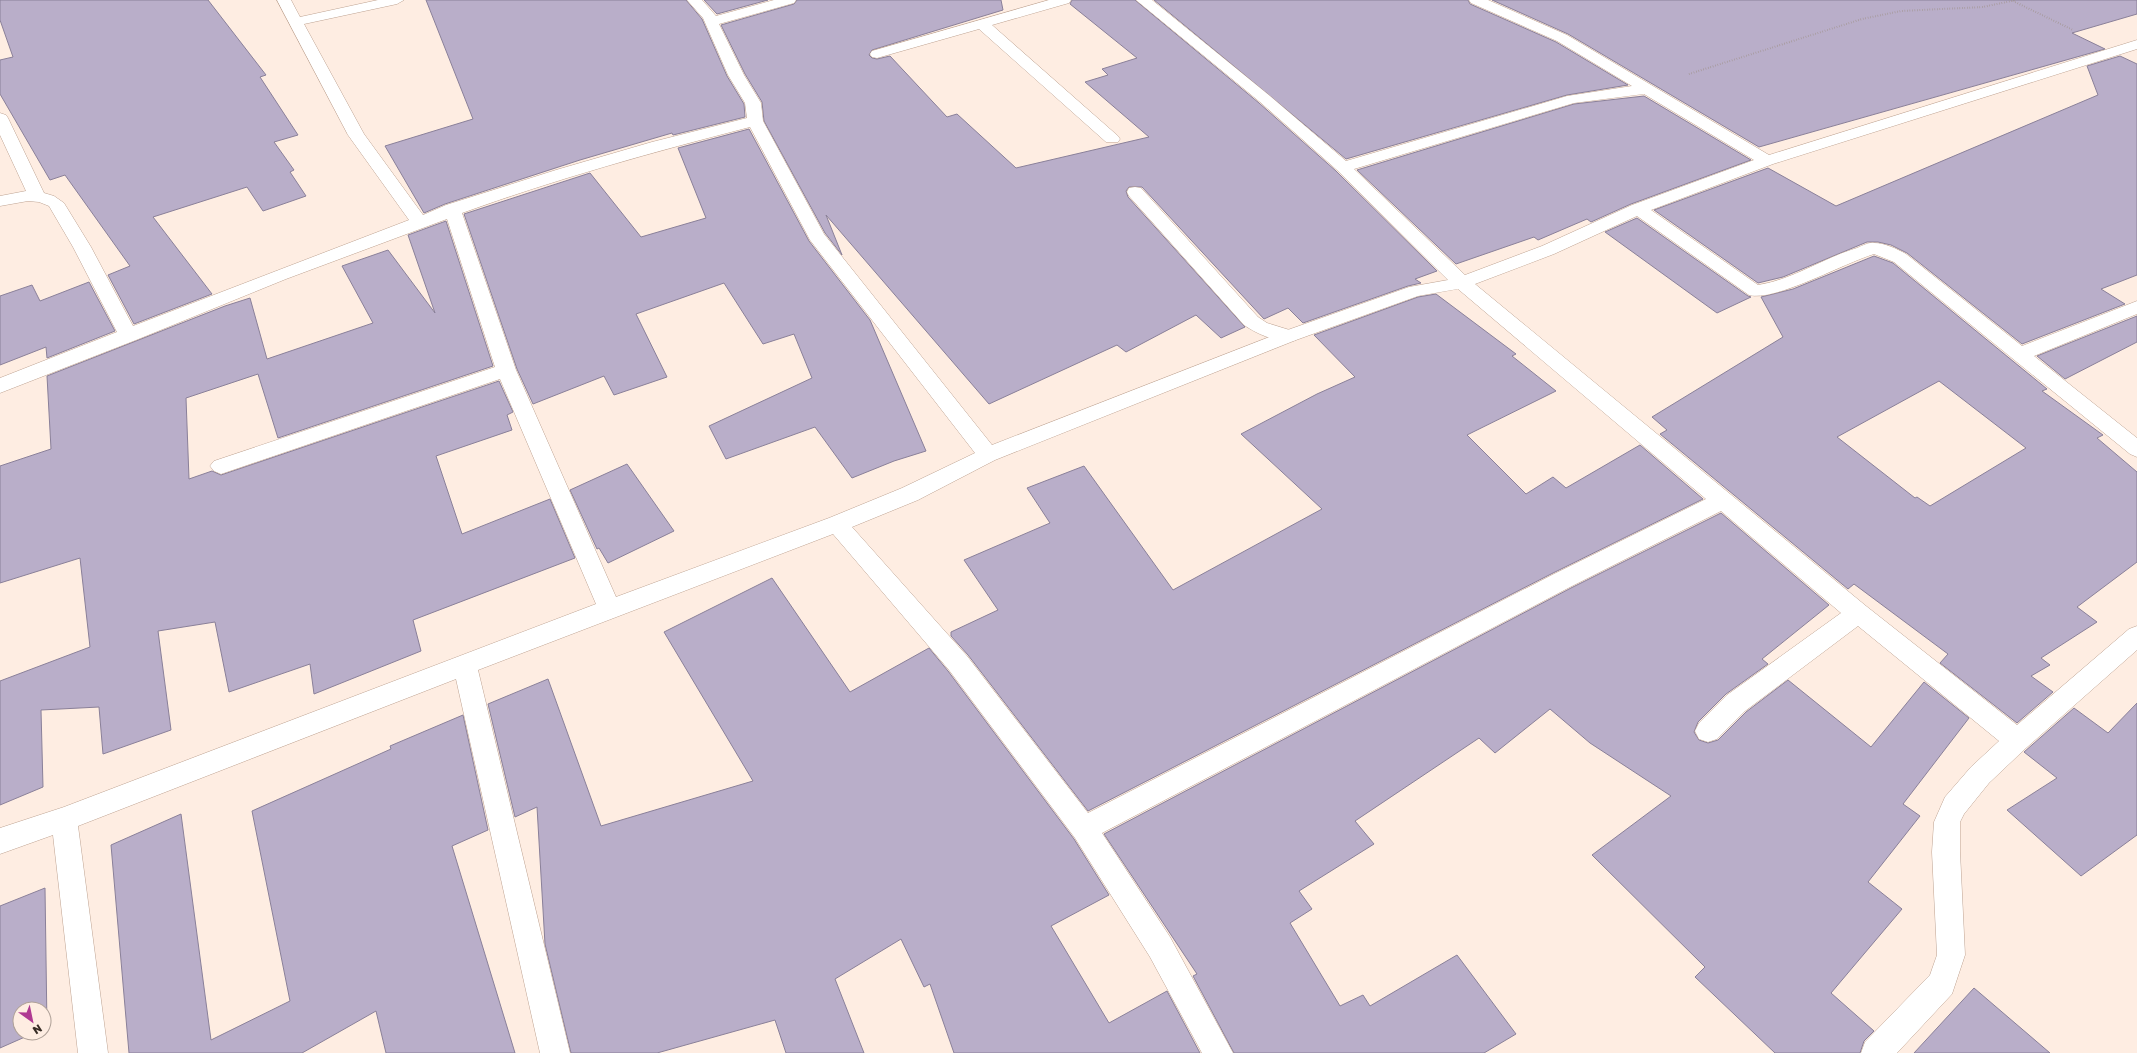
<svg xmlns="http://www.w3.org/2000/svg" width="2137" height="1053" font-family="'Golos Text',sans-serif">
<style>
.building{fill:#b9aec9;stroke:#8a8099;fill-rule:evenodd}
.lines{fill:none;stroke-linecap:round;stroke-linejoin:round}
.service-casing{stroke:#bea392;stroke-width:1}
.minor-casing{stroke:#bea392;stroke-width:1}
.path{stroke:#9e9188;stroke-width:2;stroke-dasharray:0.5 2;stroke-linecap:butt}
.service{fill:#fff;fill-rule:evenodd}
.minor{fill:#fff;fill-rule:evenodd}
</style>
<rect width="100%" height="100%" fill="#feede2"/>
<!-- building -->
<path class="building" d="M 0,0 L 208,0 L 266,75 L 260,77 L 298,135 L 274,142 L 294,170 L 290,172 L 306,196 L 263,211 L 247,187 L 153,217 L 212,294 L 134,324 L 108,275 L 130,266 L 65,175 L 50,180 L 0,94 L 0,60 L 13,57 L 0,20 Z
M 426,0 L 686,0 L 702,19 L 727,76 L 744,104 L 745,117 L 673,135 L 672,133 L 580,160 L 445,204 L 424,213 L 385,146 L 473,119 Z
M 704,0 L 768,0 L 717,14 Z
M 797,0 L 1001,0 L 1003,10 L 872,50 L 869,55 L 872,58 L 877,59 L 890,56 L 947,117 L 957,114 L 1016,168 L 1149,137 L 1085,82 L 1108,75 L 1102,69 L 1137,58 L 1070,4 L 1072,0 L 1135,0 L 1259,103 L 1336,171 L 1437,271 L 1415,279 L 1421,283 L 1408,286 L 1303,323 L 1288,308 L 1264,319 L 1142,187 L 1129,187 L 1126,191 L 1128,197 L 1245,327 L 1221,338 L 1196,315 L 1126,352 L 1117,345 L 989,404 L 826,215 L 842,255 L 825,233 L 764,121 L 762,102 L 745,74 L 721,25 L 794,4 Z
M 1154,0 L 1468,0 L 1470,4 L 1556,42 L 1628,85 L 1567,95 L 1346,159 Z
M 1492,0 L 2137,0 L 2137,14 L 2072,33 L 2105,49 L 1759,147 L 1568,34 Z
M 2120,56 L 2137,64 L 2137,275 L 2101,289 L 2125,304 L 2022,344 L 1907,253 L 1891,245 L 1878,242 L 1867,242 L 1783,277 L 1758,283 L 1654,210 L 1768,168 L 1836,206 L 2098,95 L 2087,66 Z
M 1644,96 L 1751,160 L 1631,204 L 1591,222 L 1587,219 L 1538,240 L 1534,237 L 1456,264 L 1357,170 L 1574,104 Z
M 749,129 L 809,241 L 870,320 L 926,451 L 894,461 L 852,478 L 815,427 L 726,459 L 709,426 L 812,378 L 794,334 L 763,344 L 724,283 L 636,314 L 667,377 L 614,395 L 604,376 L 533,404 L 517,369 L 464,214 L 590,173 L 641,237 L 706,218 L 678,148 Z
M 1637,218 L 1748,296 L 1751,297 L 1717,313 L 1605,232 Z
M 446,221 L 493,366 L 278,438 L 258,374 L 186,398 L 189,479 L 212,471 L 221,475 L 499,381 L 513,412 L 507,415 L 512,430 L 436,456 L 462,534 L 550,499 L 575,558 L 413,620 L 421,651 L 314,694 L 310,664 L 229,692 L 215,622 L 158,631 L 171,730 L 103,754 L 99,707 L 41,710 L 43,787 L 0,805 L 0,681 L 90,647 L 80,558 L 0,583 L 0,466 L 51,449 L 47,376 L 225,306 L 250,298 L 267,359 L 373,323 L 342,266 L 388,250 L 435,313 L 408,235 Z
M 1874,256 L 1893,263 L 2047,389 L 2042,391 L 2103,435 L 2097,438 L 2137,472 L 2137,562 L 2077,607 L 2097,622 L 2041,658 L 2050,665 L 2031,676 L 2053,692 L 2017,723 L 1940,663 L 1948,654 L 1854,584 L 1848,589 L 1660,434 L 1667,430 L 1652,417 L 1783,337 L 1761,297 L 1793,289 ZM 1939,381 L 2026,448 L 1930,506 L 1917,497 L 1915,498 L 1837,437 Z
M 89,282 L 115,331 L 47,358 L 46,347 L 0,365 L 0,296 L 32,285 L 40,301 Z
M 1436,294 L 1516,354 L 1512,356 L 1556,391 L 1467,435 L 1526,494 L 1553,477 L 1566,488 L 1640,445 L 1703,499 L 1553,573 L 1088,811 L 968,655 L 951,636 L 951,632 L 998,610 L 964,560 L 1050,523 L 1027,488 L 1084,466 L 1173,590 L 1322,509 L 1241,434 L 1317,394 L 1355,377 L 1314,335 L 1418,297 Z
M 2137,316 L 2137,342 L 2065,379 L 2037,356 Z
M 627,464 L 674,531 L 608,563 L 599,548 L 597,549 L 570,490 Z
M 1721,513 L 1829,605 L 1762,659 L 1768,664 L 1726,694 L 1698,722 L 1694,732 L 1699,740 L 1708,743 L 1718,740 L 1746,712 L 1788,680 L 1871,747 L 1924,682 L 1969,718 L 1903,804 L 1920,816 L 1868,882 L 1902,909 L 1831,993 L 1874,1031 L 1864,1041 L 1860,1053 L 1775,1053 L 1695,977 L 1705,967 L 1592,855 L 1671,796 L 1590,743 L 1550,709 L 1495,753 L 1479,738 L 1355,821 L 1374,844 L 1299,891 L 1312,909 L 1290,923 L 1340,1006 L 1363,995 L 1370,1006 L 1457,955 L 1516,1034 L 1484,1053 L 1234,1053 L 1193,976 L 1197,974 L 1104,834 L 1571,588 Z
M 772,578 L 850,692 L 929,648 L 948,671 L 1074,839 L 1109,895 L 1051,926 L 1109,1023 L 1167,991 L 1200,1053 L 954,1053 L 930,984 L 924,987 L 901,939 L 835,979 L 864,1053 L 786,1053 L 775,1020 L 657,1053 L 571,1053 L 545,944 L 537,807 L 515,817 L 488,704 L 548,679 L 601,826 L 753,781 L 664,632 Z
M 2137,703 L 2137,835 L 2081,876 L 2007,810 L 2057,778 L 2024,752 L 2074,708 L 2108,733 Z
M 463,715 L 488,830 L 452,846 L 515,1053 L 386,1053 L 376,1011 L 302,1053 L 129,1053 L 111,845 L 181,814 L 211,1040 L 290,1001 L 252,811 L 391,749 L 390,746 Z
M 45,888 L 47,1027 L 44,1029 L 44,1009 L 20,1009 L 20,1033 L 34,1033 L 0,1048 L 0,906 Z
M 1974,988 L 2050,1053 L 1914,1053 Z"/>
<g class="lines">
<defs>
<path id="service" d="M 1135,187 L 1141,188 L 1258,317 L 1267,323 L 1296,332 L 1299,336 L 1296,340 C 1281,345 1257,334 1244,325 L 1129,196 L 1127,192 L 1129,188 Z"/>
<path id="minor" d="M 277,0 L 291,0 L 300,17 L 378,0 L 404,0 L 397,4 L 304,24 L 364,134 L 423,215 L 446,205 L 556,170 L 652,142 L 747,118 L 745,103 L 728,75 L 703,18 L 687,0 L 702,0 L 716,16 L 774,0 L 796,0 L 794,3 L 719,24 L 744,75 L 761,103 L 763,121 L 824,234 L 992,445 L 1282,332 L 1409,287 L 1448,280 L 1337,170 L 1260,102 L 1136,0 L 1152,0 L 1270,96 L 1346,161 L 1567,96 L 1632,86 L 1557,41 L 1471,3 L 1469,0 L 1488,0 L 1567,35 L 1769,155 L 2137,40 L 2137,49 L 1773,164 L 1651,210 L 1758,285 C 1792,280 1823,258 1857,248 C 1862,246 1869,242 1874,243 C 1885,243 1897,249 1906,254 L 2022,346 L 2137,301 L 2137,314 L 2034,356 L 2137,438 L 2137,457 L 2130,454 L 1894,262 L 1874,254 C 1844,263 1775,302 1749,295 L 1637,216 L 1554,254 L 1475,284 L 1866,606 L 2017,725 L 2129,629 L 2137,626 L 2137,650 L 2026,748 L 1989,783 L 1964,814 L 1960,822 L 1960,852 L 1965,955 L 1952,994 L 1897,1053 L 1861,1053 L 1865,1042 L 1930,975 L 1937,955 L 1932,852 L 1934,822 L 1945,797 L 1971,767 L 1999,741 L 1858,626 L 1745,711 L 1717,739 L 1708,742 L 1699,739 L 1695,731 L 1699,723 L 1727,695 L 1841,613 L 1721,511 L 1570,587 L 1102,833 L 1170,937 L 1233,1053 L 1202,1053 L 1150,957 L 1075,838 L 949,670 L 833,534 L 478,670 L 570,1053 L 540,1053 L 456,679 L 78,826 L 108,1053 L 78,1053 L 53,835 L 0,854 L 0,828 L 64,807 L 596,604 L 500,379 L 221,474 L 214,471 L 210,466 L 214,461 L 495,367 L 447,219 L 286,279 L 136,340 L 0,393 L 0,378 L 117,332 L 73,247 L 49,206 L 39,202 L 28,201 L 0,206 L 0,196 L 26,191 L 0,135 L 0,113 L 6,115 L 8,118 L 44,193 L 54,196 L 64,203 L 91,247 L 133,326 L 409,220 L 348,135 ZM 1644,94 L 1754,160 L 1632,205 L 1542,246 L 1465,275 L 1354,169 L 1574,103 ZM 750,127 L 810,240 L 975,453 L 902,488 L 829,518 L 616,597 L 516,370 L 462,213 C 556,179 653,152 750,127 ZM 1458,289 L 1706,499 L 1554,574 L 1088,813 L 967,656 L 852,527 L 918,500 L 995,460 L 1296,340 L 1418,296 Z
M 1049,0 L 1071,0 L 1069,3 L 992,25 L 1118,136 L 1120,139 L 1118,142 L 1106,142 L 979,29 L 877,58 L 872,57 L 870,54 L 872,51 Z"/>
</defs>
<!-- service casing -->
<use href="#service" class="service-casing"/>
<!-- minor casing -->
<use href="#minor" class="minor-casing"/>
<!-- path -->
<path class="path" d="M 2013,1 L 2073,30
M 1689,74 L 1862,19 L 1901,11 L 1983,7 L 2016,0"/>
<!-- service -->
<use href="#service" class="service"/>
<!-- minor -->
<use href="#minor" class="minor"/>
</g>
<!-- north arrow -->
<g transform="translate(32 1021) rotate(147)"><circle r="19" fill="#feede2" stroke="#aea097"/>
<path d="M0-3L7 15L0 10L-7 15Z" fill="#af3a92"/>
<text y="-6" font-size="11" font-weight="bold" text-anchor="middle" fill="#372d26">N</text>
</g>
</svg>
